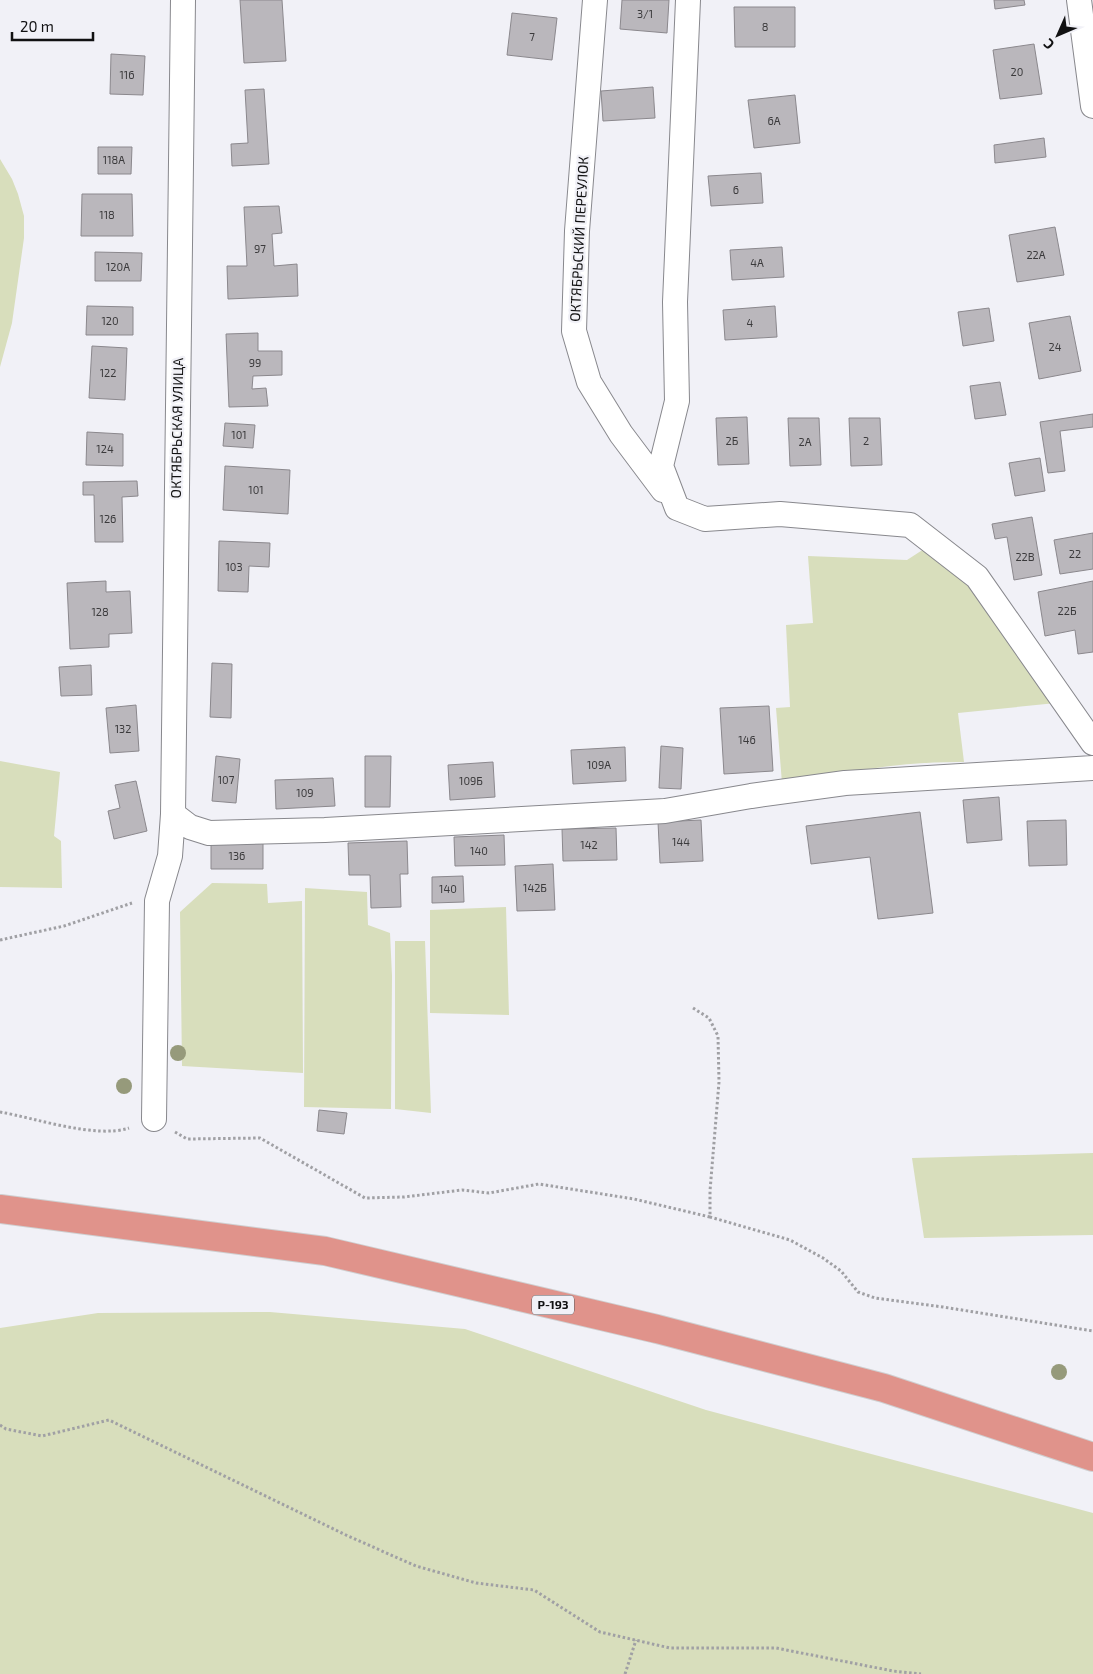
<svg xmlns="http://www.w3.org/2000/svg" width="1093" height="1674" font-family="'Exo 2',sans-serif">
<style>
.green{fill:#d8debc}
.building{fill:#bab7bc;stroke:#8b888d}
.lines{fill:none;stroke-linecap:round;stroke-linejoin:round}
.minor-casing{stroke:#88888d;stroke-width:26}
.trunk-casing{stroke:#cfcfd0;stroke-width:30}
.path{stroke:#a0a0a4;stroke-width:3;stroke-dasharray:2.5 2.5;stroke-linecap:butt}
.minor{stroke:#fff;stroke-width:24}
.trunk{stroke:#e0938b;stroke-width:28}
.tree{fill:#969a7b}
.labels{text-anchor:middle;stroke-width:4.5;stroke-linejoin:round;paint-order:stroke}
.number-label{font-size:11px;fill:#3b3a3c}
.shield{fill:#f1f1f7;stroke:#545457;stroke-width:1}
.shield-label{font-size:12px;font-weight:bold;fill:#111112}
.street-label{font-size:14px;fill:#111112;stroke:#f1f1f7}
</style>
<rect width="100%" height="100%" fill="#f1f1f7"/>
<!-- green -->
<path class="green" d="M 0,159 L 12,179 L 18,194 L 24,216 L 24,238 L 12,323 L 0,367 Z
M 924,549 L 944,562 L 973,591 L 1056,703 L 958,713 L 964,762 C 901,761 844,773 782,783 L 776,708 L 790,707 L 786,625 L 813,623 L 808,556 L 907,560 Z
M 0,761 L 60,772 L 54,836 L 61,841 L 62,888 L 0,887 Z
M 212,883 L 267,884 L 268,903 L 302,901 L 303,1073 L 182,1066 L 180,912 Z
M 305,888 L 367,892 L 368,925 L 390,933 L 392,976 L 391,1109 L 304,1107 Z
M 506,907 L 509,1015 L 430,1013 L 430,910 Z
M 395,941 L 425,941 L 431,1113 L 395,1109 Z
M 1093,1153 L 1093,1235 L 924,1238 L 912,1158 Z
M 270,1312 L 465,1329 L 706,1410 L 1093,1513 L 1093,1674 L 0,1674 L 0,1328 L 98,1313 Z"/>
<!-- building -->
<path class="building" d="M 240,0 L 282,0 L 286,61 L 244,63 Z
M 622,0 L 669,0 L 667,33 L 620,29 Z
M 994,0 L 1024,0 L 1025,5 L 995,9 Z
M 734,7 L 795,7 L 795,47 L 735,47 Z
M 512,13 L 557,18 L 552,60 L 507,55 Z
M 1034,44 L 1042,94 L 1000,99 L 993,50 Z
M 111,54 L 145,56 L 143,95 L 110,94 Z
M 653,87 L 655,118 L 603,121 L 601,91 Z
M 264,89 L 269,164 L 232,166 L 231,144 L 248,143 L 245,90 Z
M 795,95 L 800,143 L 754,148 L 748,100 Z
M 1044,138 L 1046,157 L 995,163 L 994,145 Z
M 98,147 L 132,147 L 131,174 L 98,174 Z
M 761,173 L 763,203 L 711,206 L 708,176 Z
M 82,194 L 132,194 L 133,236 L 81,236 Z
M 279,206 L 282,233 L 272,234 L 274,266 L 297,264 L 298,296 L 228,299 L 227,266 L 247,266 L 244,207 Z
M 1055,227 L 1064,275 L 1017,282 L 1009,235 Z
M 782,247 L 784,277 L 732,280 L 730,250 Z
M 95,252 L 142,253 L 141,281 L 95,281 Z
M 87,306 L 133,307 L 133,335 L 86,335 Z
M 775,306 L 777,337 L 725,340 L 723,310 Z
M 989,308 L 994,341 L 963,346 L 958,312 Z
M 1070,316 L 1081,371 L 1039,379 L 1029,323 Z
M 258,333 L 258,351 L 282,351 L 282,375 L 253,376 L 252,389 L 266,388 L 268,406 L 229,407 L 226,334 Z
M 92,346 L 127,348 L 125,400 L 89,398 Z
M 1000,382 L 1006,415 L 975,419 L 970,386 Z
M 1093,414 L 1093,427 L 1060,431 L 1065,471 L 1048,473 L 1040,422 Z
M 747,417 L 749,464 L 718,465 L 716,418 Z
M 788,418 L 819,418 L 821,465 L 790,466 Z
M 849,418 L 880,418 L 882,465 L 851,466 Z
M 225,423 L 255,425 L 253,448 L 223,446 Z
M 87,432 L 123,434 L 123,466 L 86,465 Z
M 1040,458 L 1045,491 L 1015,496 L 1009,463 Z
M 225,466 L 290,470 L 288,514 L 223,510 Z
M 137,481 L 138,496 L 122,497 L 123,542 L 95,542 L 94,495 L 83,495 L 83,482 Z
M 1032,517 L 1042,575 L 1014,580 L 1007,537 L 995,539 L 992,524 Z
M 1093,533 L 1093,569 L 1060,574 L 1054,540 Z
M 219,541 L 270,543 L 269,567 L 249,566 L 248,592 L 218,591 Z
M 106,581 L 106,592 L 130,591 L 132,633 L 109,634 L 109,647 L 70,649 L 67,583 Z
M 1093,581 L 1093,652 L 1078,654 L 1075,630 L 1045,636 L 1038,592 Z
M 212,663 L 232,664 L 231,718 L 210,717 Z
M 91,665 L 92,695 L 61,696 L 59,667 Z
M 136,705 L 139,751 L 110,753 L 106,708 Z
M 769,706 L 773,771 L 724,774 L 720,708 Z
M 661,746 L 683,748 L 681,789 L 659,788 Z
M 625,747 L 626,781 L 573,784 L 571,750 Z
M 216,756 L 240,759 L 236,803 L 212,801 Z
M 365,756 L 391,756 L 390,807 L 365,807 Z
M 493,762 L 495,797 L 450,800 L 448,765 Z
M 333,778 L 335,806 L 276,809 L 275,780 Z
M 136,781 L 147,831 L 114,839 L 108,811 L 120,808 L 115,785 Z
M 999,797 L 1002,840 L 967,843 L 963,800 Z
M 920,812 L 933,913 L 878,919 L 870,857 L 811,864 L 806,826 Z
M 701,820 L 703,861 L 660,863 L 658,822 Z
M 1066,820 L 1067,865 L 1029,866 L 1027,821 Z
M 616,828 L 617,860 L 563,861 L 562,829 Z
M 504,835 L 505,865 L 455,866 L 454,837 Z
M 407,841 L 408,874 L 400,874 L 401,907 L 371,908 L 370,875 L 349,875 L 348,843 Z
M 211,843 L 263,843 L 263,869 L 211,869 Z
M 553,864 L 555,910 L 517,911 L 515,866 Z
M 463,876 L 464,902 L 432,903 L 432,877 Z
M 319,1110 L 347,1113 L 344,1134 L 317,1131 Z"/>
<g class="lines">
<defs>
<path id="minor" d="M 595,0 L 577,231 L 574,331 L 589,382 L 621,434 L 663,490
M 688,0 L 675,302 L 677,401 L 661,466 L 677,508 L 705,519 L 780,514 L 910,525 L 977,577 L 1093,743
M 1079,0 L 1093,106
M 173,814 L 190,827 L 209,833 L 325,830 L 665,811 L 751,796 L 845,783 L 1093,768
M 154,1119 L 157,901 L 170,856 L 173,814 L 183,0"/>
<path id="trunk" d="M 0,1209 L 325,1251 L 657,1329 L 884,1388 L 1093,1457"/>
</defs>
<!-- minor casing -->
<use href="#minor" class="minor-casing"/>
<!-- trunk casing -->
<use href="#trunk" class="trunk-casing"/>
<!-- path -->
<path class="path" d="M 0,940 L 64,926 L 132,903
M 693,1008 L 709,1018 L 718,1036 L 719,1082 L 710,1191 L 710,1217 L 790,1240 L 823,1258 L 841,1271 L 858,1292 L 875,1298 L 943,1307 L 1093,1331
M 0,1112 C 35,1118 96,1139 129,1128
M 175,1132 L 187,1139 L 260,1138 L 365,1198 L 404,1197 L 462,1190 L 489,1193 L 539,1184 L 634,1199 L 710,1217
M 0,1425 L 6,1429 L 42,1436 L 109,1420 L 348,1536 L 416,1566 L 476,1583 L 534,1590 L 600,1632 L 670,1648 L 776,1648 L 893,1671 L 921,1674
M 625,1674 L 636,1640"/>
<!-- minor -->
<use href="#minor" class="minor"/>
<!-- trunk -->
<use href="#trunk" class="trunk"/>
</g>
<!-- trees -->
<g class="tree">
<circle cx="178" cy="1053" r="8"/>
<circle cx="124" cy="1086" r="8"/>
<circle cx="1059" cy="1372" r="8"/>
</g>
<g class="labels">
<!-- number labels -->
<g class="number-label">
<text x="645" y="18">3/1</text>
<text x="765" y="31">8</text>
<text x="532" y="41">7</text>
<text x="1017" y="76">20</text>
<text x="127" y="79">116</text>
<text x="774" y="125">6А</text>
<text x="114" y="164">118А</text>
<text x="736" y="194">6</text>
<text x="107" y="219">118</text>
<text x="260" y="253">97</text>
<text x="1036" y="259">22А</text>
<text x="757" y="267">4А</text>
<text x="118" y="271">120А</text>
<text x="110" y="325">120</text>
<text x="750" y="327">4</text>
<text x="1055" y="351">24</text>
<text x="255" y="367">99</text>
<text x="108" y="377">122</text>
<text x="239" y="439">101</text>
<text x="732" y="445">2Б</text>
<text x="866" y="445">2</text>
<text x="805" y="446">2А</text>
<text x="105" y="453">124</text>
<text x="256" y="494">101</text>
<text x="108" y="523">126</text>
<text x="1075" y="558">22</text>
<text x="1025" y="561">22В</text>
<text x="234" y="571">103</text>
<text x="1067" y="615">22Б</text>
<text x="100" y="616">128</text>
<text x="123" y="733">132</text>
<text x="747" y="744">146</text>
<text x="599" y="769">109А</text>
<text x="226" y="784">107</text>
<text x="471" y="785">109Б</text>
<text x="305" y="797">109</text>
<text x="681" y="846">144</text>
<text x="589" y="849">142</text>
<text x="479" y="855">140</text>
<text x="237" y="860">136</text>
<text x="535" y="892">142Б</text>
<text x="448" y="893">140</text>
</g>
<!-- shield labels -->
<rect class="shield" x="532" y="1295.5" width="42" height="19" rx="4"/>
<g class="shield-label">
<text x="553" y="1309">Р-193</text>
</g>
<!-- street labels -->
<g class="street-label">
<text transform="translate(579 239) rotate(-87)" y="5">ОКТЯБРЬСКИЙ ПЕРЕУЛОК</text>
<text transform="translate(177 428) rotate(-89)" y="5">ОКТЯБРЬСКАЯ УЛИЦА</text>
</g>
</g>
<!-- north arrow -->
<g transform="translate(1058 35) rotate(225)" stroke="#f1f1f7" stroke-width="4" paint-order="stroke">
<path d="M0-4L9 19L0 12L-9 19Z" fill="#111112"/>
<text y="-8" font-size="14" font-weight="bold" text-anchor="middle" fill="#111112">С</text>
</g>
<!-- scale -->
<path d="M12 32v8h81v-8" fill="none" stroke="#111112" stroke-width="2.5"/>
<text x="20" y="32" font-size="15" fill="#111112" stroke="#f1f1f7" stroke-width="4" paint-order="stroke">20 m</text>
</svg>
